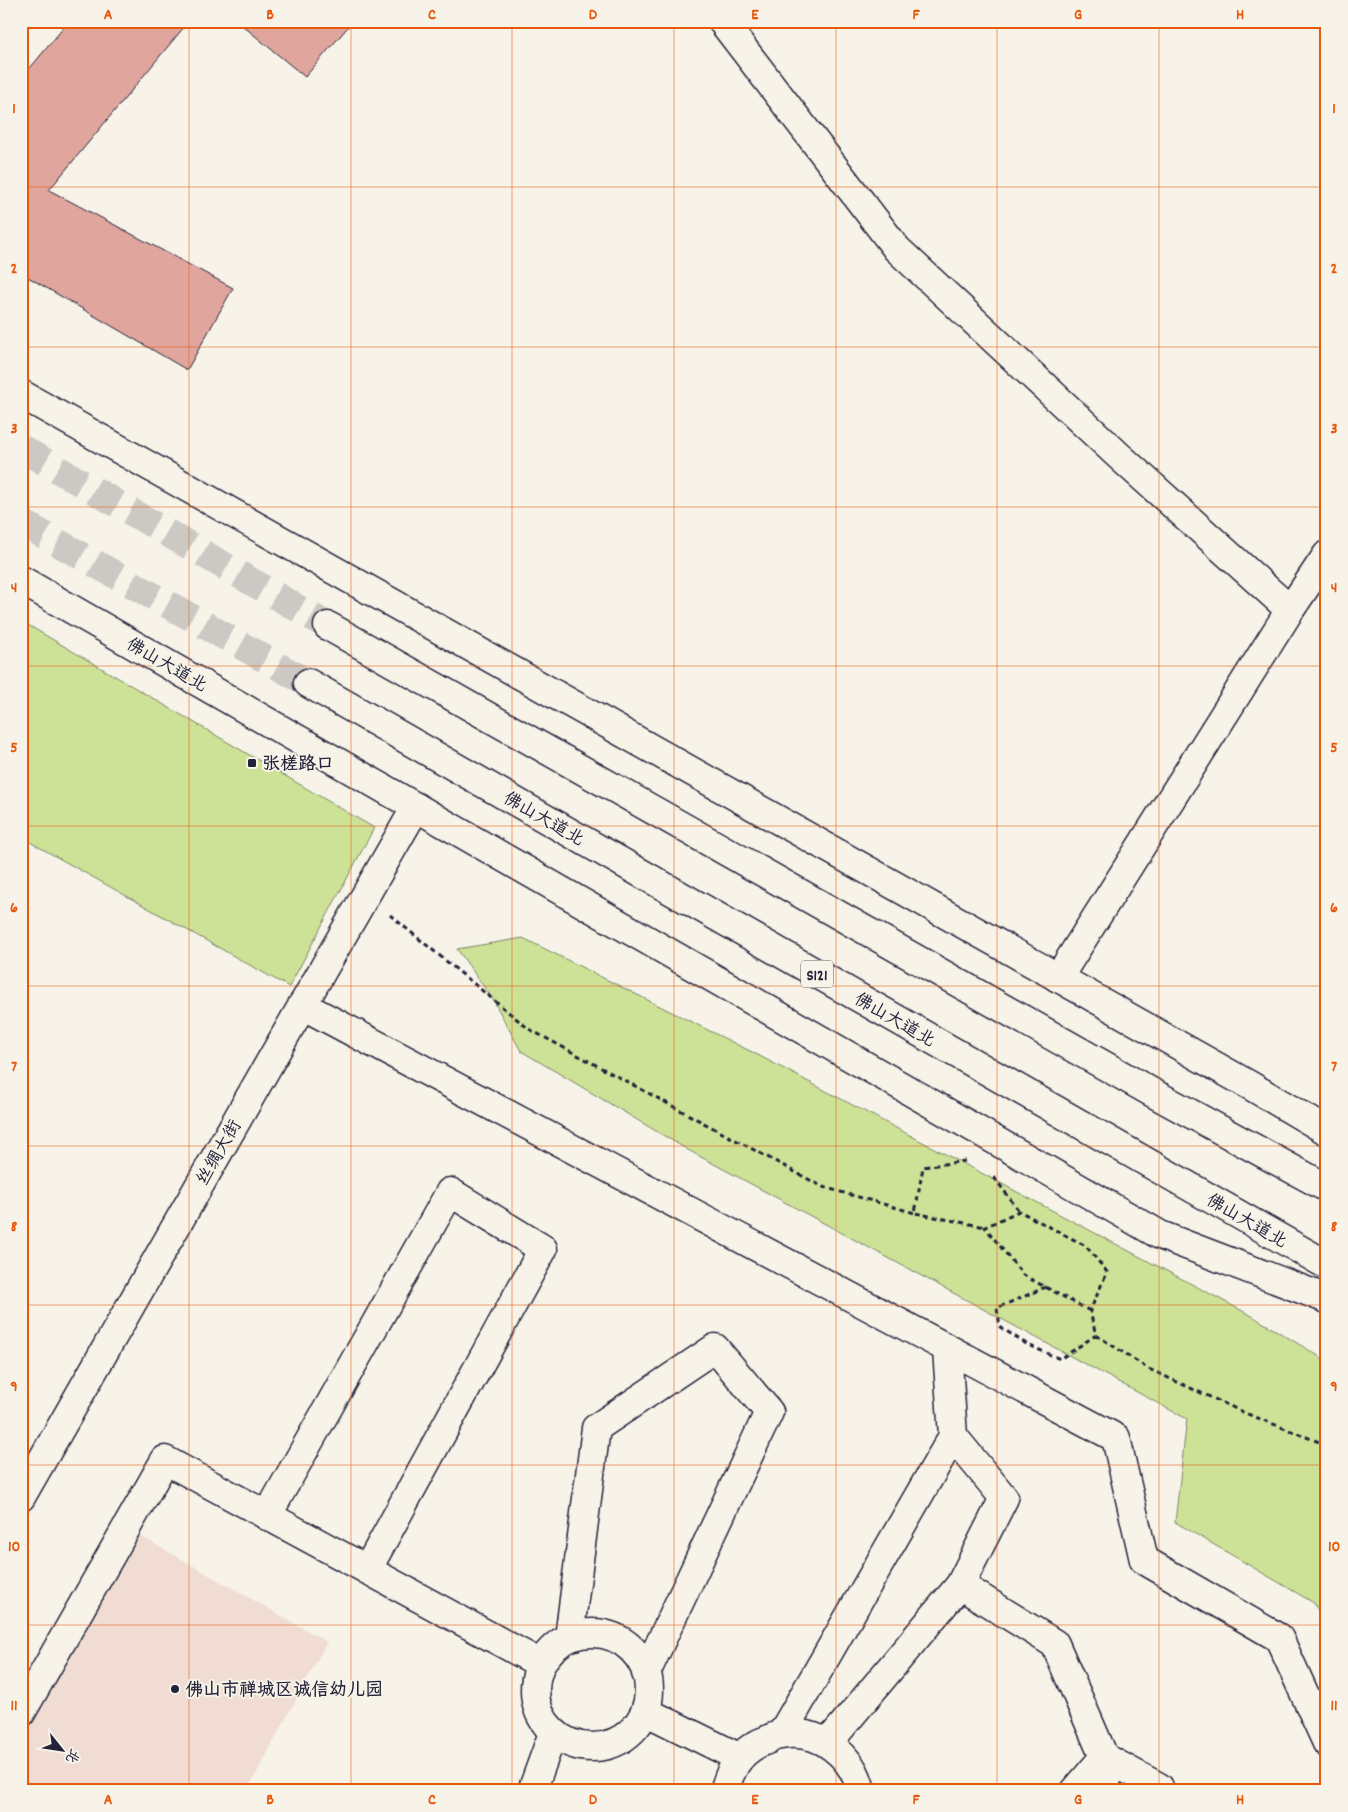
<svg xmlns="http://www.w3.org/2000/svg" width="1348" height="1812" font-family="Dekko,'LXGW WenKai TC',sans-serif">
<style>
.built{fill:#f0dcd2}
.green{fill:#cde297;stroke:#788269}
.building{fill:#e0a69e;stroke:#22223b}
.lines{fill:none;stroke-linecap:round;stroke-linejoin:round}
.highway-tunnel{stroke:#ccc9c5;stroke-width:28;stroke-dasharray:28 14;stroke-linecap:butt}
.minor-casing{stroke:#22223b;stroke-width:31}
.major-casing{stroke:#22223b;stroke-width:31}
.highway-casing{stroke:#22223b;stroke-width:31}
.path{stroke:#22223b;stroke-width:3;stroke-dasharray:5 4;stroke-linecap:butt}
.minor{stroke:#f7f3e8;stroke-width:28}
.major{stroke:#f7f3e8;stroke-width:28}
.highway{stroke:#f7f3e8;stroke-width:28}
.grid{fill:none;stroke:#e8590c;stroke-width:1;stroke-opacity:0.55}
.poi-dot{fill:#22223b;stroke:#f7f3e8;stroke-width:2}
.labels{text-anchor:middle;stroke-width:4;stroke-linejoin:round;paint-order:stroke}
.shield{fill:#f7f3e8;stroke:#62616f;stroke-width:1}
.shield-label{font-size:16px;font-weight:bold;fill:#22223b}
.street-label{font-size:18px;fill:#22223b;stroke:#f7f3e8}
.poi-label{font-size:18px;font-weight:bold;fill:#22223b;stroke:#f7f3e8;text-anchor:start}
.neatline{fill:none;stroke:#e8590c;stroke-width:2}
.grid-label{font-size:16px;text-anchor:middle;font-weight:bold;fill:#e8590c}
</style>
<rect width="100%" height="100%" fill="#f7f3e8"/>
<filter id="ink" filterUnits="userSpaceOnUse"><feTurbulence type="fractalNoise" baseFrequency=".02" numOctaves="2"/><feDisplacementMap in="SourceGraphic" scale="10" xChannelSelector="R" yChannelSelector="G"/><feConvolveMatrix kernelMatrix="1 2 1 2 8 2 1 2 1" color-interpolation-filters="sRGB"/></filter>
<g filter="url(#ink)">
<!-- built -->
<path class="built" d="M 137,1534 L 327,1642 L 247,1791 L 21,1791 L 21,1736 Z"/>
<!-- green -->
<path class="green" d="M 21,621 L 374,828 L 289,987 L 21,837 Z
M 523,938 L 754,1053 L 1252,1316 L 1327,1361 L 1327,1627 L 1314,1603 L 1175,1522 L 1187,1419 L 688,1150 L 521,1051 L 492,998 L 457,949 Z"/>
<!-- building -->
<path class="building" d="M 69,21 L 189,21 L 49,190 L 233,288 L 187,370 L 21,273 L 21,79 Z
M 237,21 L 353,21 L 305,77 Z"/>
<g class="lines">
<!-- highway-tunnel -->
<path class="highway-tunnel" d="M 21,448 L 328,626
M 21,522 L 308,683"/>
<defs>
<path id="minor" d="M 722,21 L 897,249 L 1119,456 L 1290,610 L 1058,978
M 1290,610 L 1327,555
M 302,1005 L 1116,1438 L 1144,1560 L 1279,1638 L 1327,1743
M 953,1436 L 1004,1498 L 960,1585
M 21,1497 L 416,807
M 267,1516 L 450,1192 L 543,1249 L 367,1570
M535 1690a57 57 0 1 1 114 0a57 57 0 1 1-114 0Z
M 569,1638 L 596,1428 L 715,1348 L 769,1412 L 646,1673
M 645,1711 L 740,1758
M 21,1713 L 165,1460 L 541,1664
M 781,1735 L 953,1436 L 947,1349
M 828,1743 L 960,1585 L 1055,1644 L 1104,1757 L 1159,1787 L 1160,1791
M 1104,1757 L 1107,1791
M 532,1791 L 553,1733
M 724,1791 C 728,1779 731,1769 739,1759 C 745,1751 757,1743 767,1740 C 771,1738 776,1735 781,1735 C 819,1728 853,1755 861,1791
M 1075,1791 L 1104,1757"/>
<path id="major" d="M 21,394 L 1251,1086 L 1327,1131
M 21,580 L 1160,1235 L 1327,1299"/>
<path id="highway" d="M 328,626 L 1153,1093 L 1327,1188
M 308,683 L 1327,1265"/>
</defs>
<!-- minor casing -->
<use href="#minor" class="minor-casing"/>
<!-- major casing -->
<use href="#major" class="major-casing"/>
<!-- highway casing -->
<use href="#highway" class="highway-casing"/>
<!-- path -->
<path class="path" d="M 390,915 L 529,1029 L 823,1187 L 915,1213
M 965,1161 L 923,1167 L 915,1213 L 985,1227
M 994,1177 L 1019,1211
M 1046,1287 L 997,1308 L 1000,1327 L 1028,1345 L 1060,1359 L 1096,1335
M 1090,1311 L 1023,1275 L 985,1227 L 1019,1211 L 1086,1246 L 1107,1272 L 1090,1311 L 1096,1335 L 1149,1369 L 1245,1413 L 1327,1445"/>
<!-- minor -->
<use href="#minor" class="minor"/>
<!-- major -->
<use href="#major" class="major"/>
<!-- highway -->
<use href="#highway" class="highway"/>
</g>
</g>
<!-- grid -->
<path class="grid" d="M 189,21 L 189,1791M 351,21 L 351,1791M 512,21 L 512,1791M 674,21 L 674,1791M 836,21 L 836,1791M 997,21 L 997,1791M 1159,21 L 1159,1791M 21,187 L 1327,187M 21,347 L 1327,347M 21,507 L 1327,507M 21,666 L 1327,666M 21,826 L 1327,826M 21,986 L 1327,986M 21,1146 L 1327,1146M 21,1305 L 1327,1305M 21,1465 L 1327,1465M 21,1625 L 1327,1625"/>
<!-- markers -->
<g class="poi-dot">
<rect x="247" y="758" width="10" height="10" rx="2.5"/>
<circle cx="175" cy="1689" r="5"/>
</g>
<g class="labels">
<!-- shield labels -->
<rect class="shield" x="801" y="960.5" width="32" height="27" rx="4"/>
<g class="shield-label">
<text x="817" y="980">S121</text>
</g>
<!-- street labels -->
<g class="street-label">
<text transform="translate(167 664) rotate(30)" y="6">佛山大道北</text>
<text transform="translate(544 818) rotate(30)" y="6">佛山大道北</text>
<text transform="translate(895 1019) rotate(30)" y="6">佛山大道北</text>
<text transform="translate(218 1152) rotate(-60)" y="6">丝绸大街</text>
<text transform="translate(1247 1220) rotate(30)" y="6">佛山大道北</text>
</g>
<!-- poi labels -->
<g class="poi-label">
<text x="262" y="769">张槎路口</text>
<text x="185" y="1695">佛山市禅城区诚信幼儿园</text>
</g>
</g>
<!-- margin -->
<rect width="1348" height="1812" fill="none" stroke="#f7f3e8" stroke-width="55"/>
<!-- north arrow -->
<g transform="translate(62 1750) rotate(120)" stroke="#f7f3e8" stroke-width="4" paint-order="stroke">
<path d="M0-4L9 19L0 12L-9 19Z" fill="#22223b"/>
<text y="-8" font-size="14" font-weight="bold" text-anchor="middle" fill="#22223b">北</text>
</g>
<rect x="28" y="28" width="1292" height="1756" class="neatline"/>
<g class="grid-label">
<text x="108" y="19">A</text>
<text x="270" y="19">B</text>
<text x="432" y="19">C</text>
<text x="593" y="19">D</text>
<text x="755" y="19">E</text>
<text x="916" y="19">F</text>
<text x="1078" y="19">G</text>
<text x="1240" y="19">H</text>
<text x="14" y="113">1</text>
<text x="1334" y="113">1</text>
<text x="14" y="273">2</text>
<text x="1334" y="273">2</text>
<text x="14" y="433">3</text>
<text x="1334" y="433">3</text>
<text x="14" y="592">4</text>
<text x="1334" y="592">4</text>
<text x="14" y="752">5</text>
<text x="1334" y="752">5</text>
<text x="14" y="912">6</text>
<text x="1334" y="912">6</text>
<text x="14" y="1071">7</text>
<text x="1334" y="1071">7</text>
<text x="14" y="1231">8</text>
<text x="1334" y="1231">8</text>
<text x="14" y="1391">9</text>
<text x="1334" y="1391">9</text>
<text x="14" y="1551">10</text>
<text x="1334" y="1551">10</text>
<text x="14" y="1710">11</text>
<text x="1334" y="1710">11</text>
<text x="108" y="1804">A</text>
<text x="270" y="1804">B</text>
<text x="432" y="1804">C</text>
<text x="593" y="1804">D</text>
<text x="755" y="1804">E</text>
<text x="916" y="1804">F</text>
<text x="1078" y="1804">G</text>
<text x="1240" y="1804">H</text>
</g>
</svg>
